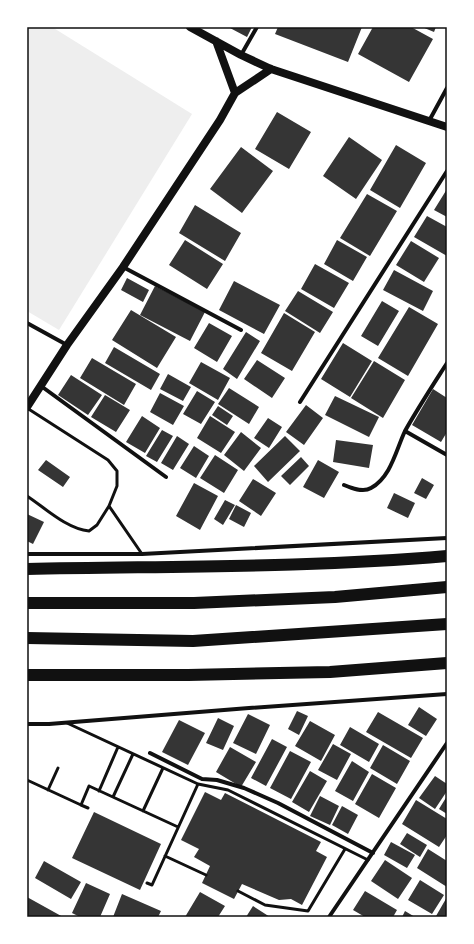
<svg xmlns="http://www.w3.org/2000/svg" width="474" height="944" font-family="'PT Sans',sans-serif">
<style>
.green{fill:#eee}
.building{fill:#353535}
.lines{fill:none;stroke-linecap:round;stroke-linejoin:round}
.service{stroke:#111;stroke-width:3}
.minor{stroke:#111;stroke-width:4}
.secondary{stroke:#111;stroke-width:8}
.motorway{stroke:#111;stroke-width:12}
.neatline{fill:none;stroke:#111;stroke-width:1.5}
</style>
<rect width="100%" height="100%" fill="#fff"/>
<!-- green -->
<path class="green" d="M 27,27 L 52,27 L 192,114 L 59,330 L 27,311 Z"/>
<!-- building -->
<path class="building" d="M 231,27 L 252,27 L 247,37 L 230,28 Z
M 278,27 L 362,27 L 348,62 L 275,34 Z
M 373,27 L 411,27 L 433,39 L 409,82 L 358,54 Z
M 422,27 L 436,27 L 434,32 Z
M 277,112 L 311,132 L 289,169 L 255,149 Z
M 349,137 L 382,160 L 356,199 L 323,176 Z
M 396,145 L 426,163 L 400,208 L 370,190 Z
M 241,147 L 273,171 L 242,213 L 210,189 Z
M 447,189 L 447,217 L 434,210 Z
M 367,194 L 397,211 L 370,256 L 340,238 Z
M 195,205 L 241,233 L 225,261 L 179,233 Z
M 427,216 L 447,227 L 447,256 L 414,237 Z
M 185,240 L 223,264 L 207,289 L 169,265 Z
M 337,240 L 367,257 L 353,281 L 324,264 Z
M 411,241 L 439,258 L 424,282 L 396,265 Z
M 315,264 L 349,283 L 334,308 L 301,289 Z
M 394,270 L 433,291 L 423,311 L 383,290 Z
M 127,278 L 149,290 L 143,302 L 121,290 Z
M 234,281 L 280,305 L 264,334 L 219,310 Z
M 155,286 L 205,312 L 190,341 L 140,315 Z
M 298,291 L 333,312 L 320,333 L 285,311 Z
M 382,301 L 399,311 L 378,346 L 361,336 Z
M 409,307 L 438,324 L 408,376 L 378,358 Z
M 131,310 L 176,337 L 157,368 L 112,340 Z
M 284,313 L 315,332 L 292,371 L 261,353 Z
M 209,323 L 232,336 L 217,362 L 194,348 Z
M 246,332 L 260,341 L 237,379 L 223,369 Z
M 343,343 L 372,361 L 350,397 L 321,379 Z
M 114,347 L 160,374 L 151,390 L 105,363 Z
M 92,358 L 136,384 L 124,405 L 80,378 Z
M 257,360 L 285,378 L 272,398 L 244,379 Z
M 374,361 L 405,380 L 383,418 L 351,398 Z
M 201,362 L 230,378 L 218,400 L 189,383 Z
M 168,374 L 191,387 L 183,401 L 160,389 Z
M 71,375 L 102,395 L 88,415 L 58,395 Z
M 229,388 L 259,407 L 249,424 L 218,404 Z
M 433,389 L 447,398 L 447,432 L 441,442 L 412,425 Z
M 197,391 L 215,402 L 201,424 L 183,414 Z
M 160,393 L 184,406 L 173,425 L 150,412 Z
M 105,395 L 130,410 L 116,432 L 91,417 Z
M 335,396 L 379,417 L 369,437 L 325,415 Z
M 306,405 L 323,418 L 304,445 L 286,432 Z
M 218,406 L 233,416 L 227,425 L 212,415 Z
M 142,416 L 160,428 L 145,453 L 126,442 Z
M 210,416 L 235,432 L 221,453 L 197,438 Z
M 268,418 L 282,427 L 269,448 L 254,438 Z
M 162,430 L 173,436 L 157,462 L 146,456 Z
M 241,432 L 261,448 L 244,471 L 224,455 Z
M 177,436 L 189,444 L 173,470 L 161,463 Z
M 285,436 L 300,451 L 268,482 L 254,466 Z
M 336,440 L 373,445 L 369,468 L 333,462 Z
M 194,446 L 209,456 L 196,478 L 180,468 Z
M 215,455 L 238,470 L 224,493 L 200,478 Z
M 301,457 L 309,466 L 290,485 L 281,476 Z
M 46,460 L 70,477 L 63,487 L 38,470 Z
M 318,460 L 339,472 L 324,498 L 303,487 Z
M 422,478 L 434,485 L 426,499 L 414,493 Z
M 253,479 L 276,493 L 261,516 L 239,501 Z
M 194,483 L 218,496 L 200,530 L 176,516 Z
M 394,493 L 415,503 L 408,518 L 387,508 Z
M 225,500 L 235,505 L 223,525 L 214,519 Z
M 236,505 L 251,513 L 244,527 L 229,519 Z
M 27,514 L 44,522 L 33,544 L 27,541 Z
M 419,707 L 437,719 L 426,736 L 408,725 Z
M 297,711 L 308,716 L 299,735 L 288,729 Z
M 378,712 L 423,738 L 411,758 L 366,732 Z
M 248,714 L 270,725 L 256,754 L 233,743 Z
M 218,718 L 234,726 L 223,750 L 206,743 Z
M 179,720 L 205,733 L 188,765 L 162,752 Z
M 310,721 L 335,735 L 321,761 L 295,746 Z
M 350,727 L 379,744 L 369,762 L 340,745 Z
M 272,739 L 287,747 L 266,786 L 251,778 Z
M 333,744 L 351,754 L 337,780 L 318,770 Z
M 383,745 L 410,761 L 397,784 L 370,768 Z
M 230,747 L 256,762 L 241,787 L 216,772 Z
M 290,751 L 311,762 L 291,799 L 270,788 Z
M 352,761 L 369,772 L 353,801 L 335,791 Z
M 310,771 L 327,781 L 309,812 L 292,802 Z
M 372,774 L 396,788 L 379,818 L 355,804 Z
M 435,776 L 447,784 L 447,791 L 435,809 L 419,798 Z
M 205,792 L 221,800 L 225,793 L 321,842 L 316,851 L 327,857 L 302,905 L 291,899 L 279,900 L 242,884 L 234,899 L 202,883 L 210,866 L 194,857 L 199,849 L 181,840 Z
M 320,796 L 339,806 L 330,825 L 310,816 Z
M 447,796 L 447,814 L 439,809 Z
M 416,800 L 447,819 L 447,835 L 439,847 L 402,824 Z
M 342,806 L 358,815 L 348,834 L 332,825 Z
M 94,812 L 161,844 L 140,890 L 72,858 Z
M 407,833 L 427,845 L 420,857 L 400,844 Z
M 391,842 L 415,855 L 407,868 L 384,855 Z
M 428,849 L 447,861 L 447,887 L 417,868 Z
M 385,860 L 412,878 L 398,899 L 371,881 Z
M 44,861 L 81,882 L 71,899 L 35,878 Z
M 420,880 L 444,895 L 432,914 L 408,900 Z
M 86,883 L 110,894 L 100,917 L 80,917 L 72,913 Z
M 365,891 L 397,910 L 393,917 L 365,917 L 353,910 Z
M 200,892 L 225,906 L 218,917 L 185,917 Z
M 122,894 L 161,911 L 158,917 L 113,917 Z
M 27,897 L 63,917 L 27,917 Z
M 447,897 L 447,917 L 437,917 L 436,916 Z
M 253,906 L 270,917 L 246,917 Z
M 405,911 L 415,917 L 402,917 Z"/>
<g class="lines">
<!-- service -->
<path class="service" d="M 27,408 L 108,460 L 117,471 L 117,486 L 109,506 L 97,525 L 89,531 C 67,529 45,508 27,496
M 109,506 L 142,554
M 67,723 L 198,784 L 228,790 L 368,860
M 27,780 L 81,805 L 89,786 L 178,827
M 48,790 L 58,768
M 99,791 L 118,747
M 113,797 L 133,754
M 81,805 L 88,808
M 143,811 L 163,768
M 165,856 L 206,875
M 147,883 L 152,885 L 198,784
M 238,891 L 265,905 L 308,911 L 345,849"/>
<!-- minor -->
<path class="minor" d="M 241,55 L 257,27
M 429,121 L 447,88
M 123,267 L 241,330
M 27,323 L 67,345
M 41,386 L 166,477
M 300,402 L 447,171
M 405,431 L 447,455
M 344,485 C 351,488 363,493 371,488 C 391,477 396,450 405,431 C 418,408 433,385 447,363
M 27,554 L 142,554 L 447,538
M 27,724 L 49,724 L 249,708 L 447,694
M 150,753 L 202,779 L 217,780 L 244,788 L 278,803 L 373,853
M 329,917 L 447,743"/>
<!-- secondary -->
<path class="secondary" d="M 190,27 L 241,55 L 271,69 L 447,127
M 216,41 L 235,93
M 27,407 L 67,345 L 123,267 L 220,120 L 235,93 L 271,69"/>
<!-- motorway -->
<path class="motorway" d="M 27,569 C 167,566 308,568 447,556
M 27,603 L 194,603 L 335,597 L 447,587
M 27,638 L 193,641 L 447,624
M 27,675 L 188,675 L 330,672 L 447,663"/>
</g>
<!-- border -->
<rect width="474" height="944" fill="none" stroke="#ffffff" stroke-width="56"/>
<rect x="28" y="28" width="418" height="888" class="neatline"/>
</svg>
